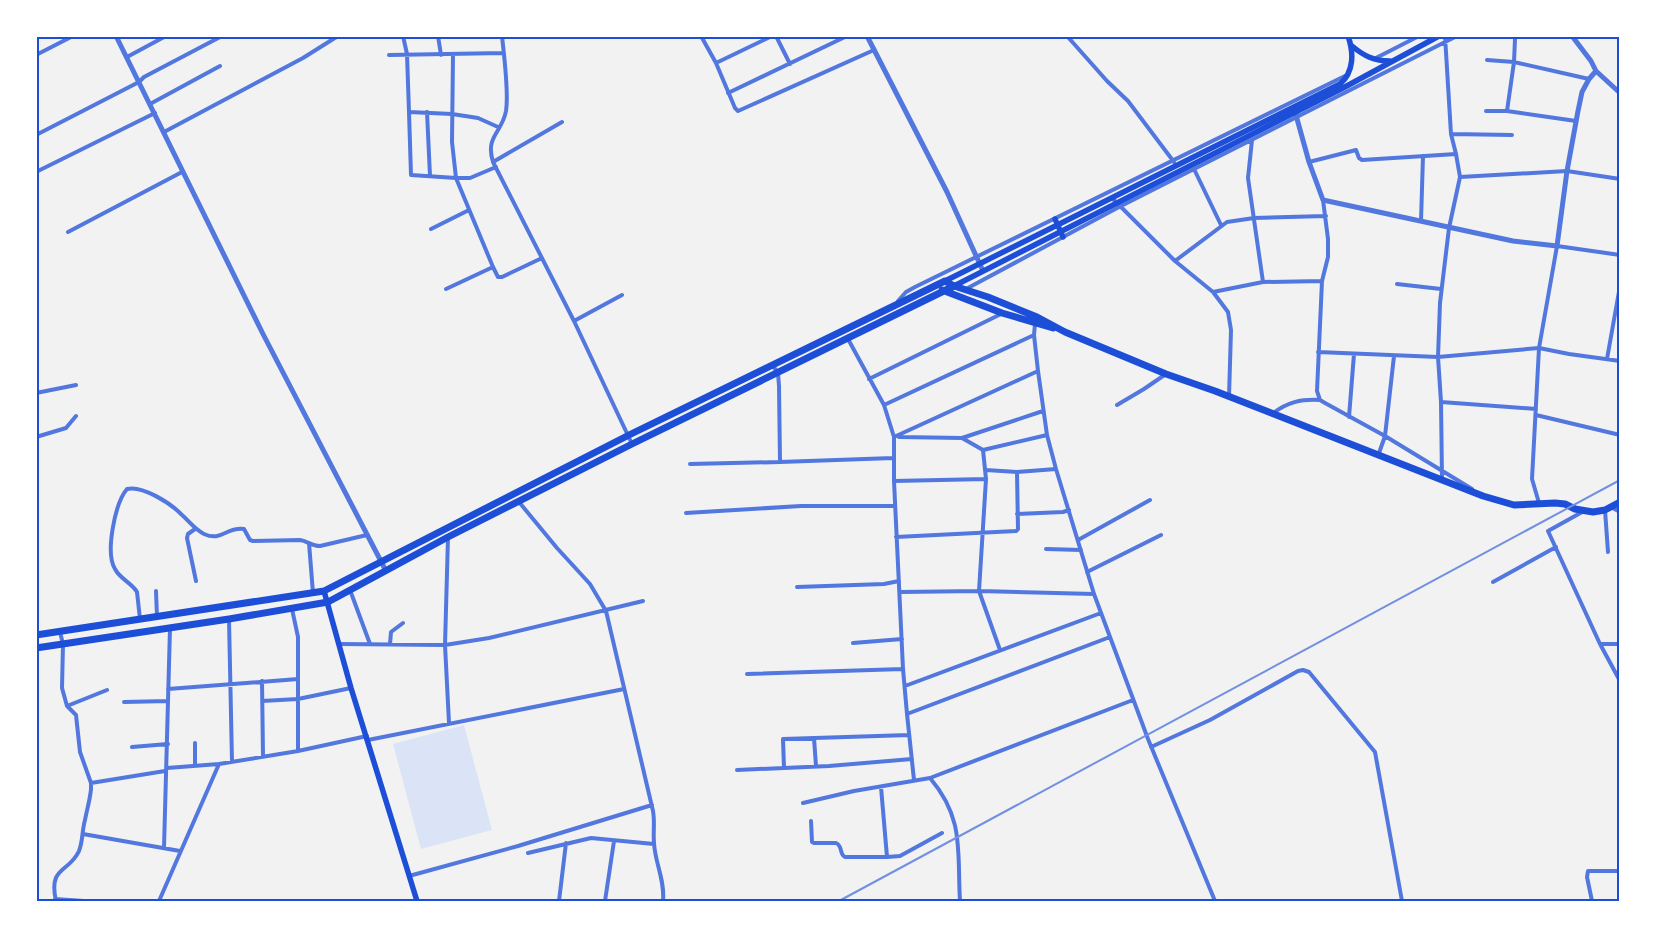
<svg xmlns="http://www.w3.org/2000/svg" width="1656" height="937" font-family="Roboto,sans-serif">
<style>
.green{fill:#dbe4f7}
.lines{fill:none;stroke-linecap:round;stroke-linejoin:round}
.minor{stroke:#5277de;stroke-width:4}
.tertiary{stroke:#5277de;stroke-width:5}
.secondary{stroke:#1d4ed8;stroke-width:5.5}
.trunk{stroke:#1d4ed8;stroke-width:7}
.rail{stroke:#7290e2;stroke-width:2}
.neatline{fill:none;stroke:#1d4ed8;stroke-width:2}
</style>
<rect width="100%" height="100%" fill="#f2f2f2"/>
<!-- green -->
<path class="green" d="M 464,725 L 492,830 L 421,849 L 393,744 Z"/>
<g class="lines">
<!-- minor -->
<path class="minor" d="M 403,36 L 407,54 L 409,112
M 438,36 L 441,55
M 502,36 C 504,56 509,92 506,111 C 502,133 485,136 493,162 L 574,321 L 632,444
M 701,36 L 716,63 L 735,108 L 738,111 L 874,50
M 776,36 L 790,64
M 1067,36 L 1107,81 L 1128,101 L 1174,162
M 36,55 L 73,36
M 389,55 L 504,53
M 453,55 L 452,142 L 456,178 L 493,267 L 498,277 L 502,277 L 542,258
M 127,57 L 166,36
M 1374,59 L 1419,36
M 1487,60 L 1514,62 L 1589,79
M 716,63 L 772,36
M 728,93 L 847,36
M 150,104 L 220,66
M 1486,111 L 1507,111 L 1576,121
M 1507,111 L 1514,62 L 1515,39
M 427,112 L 430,176
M 164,132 L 303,58 L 338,36
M 1451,134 L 1512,135
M 36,135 L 139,82 L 144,77 L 222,36
M 1252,140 L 1248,178 L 1263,282
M 493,162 L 562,122
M 1309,162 L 1356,150 L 1359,158 L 1362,160 L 1456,154 L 1451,134 L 1445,36
M 496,167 L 470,178 L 456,178 L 411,175 L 409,112 L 452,114 L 478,118 L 498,127
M 1194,169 L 1221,225
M 38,171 L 155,113
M 1460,177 L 1567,171 L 1620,179
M 1112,198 L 1175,261 L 1213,292 L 1228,312 L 1231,330 L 1229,397
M 1323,200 L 1328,239 L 1328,257 L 1322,281 L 1317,391 L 1320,400 L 1325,403 L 1385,436 L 1472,489
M 1421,221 L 1423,156
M 431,229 L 469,210
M 68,232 L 182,172
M 1175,261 L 1227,222 L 1254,218 L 1326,216
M 1397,284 L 1441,289
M 446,289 L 493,267
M 966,289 L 1119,207 L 1457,36
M 1213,292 L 1263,282 L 1322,281
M 898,301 L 906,292 L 915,287 L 1347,75
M 574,321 L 622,295
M 1035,324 L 1034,335 L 1038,371 L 1047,435 L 1056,469 L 1094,594 L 1148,739 L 1215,901
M 848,339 L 884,405 L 894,437 L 894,481 L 903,669 L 907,714 L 914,780
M 1318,352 L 1438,357 L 1539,348 L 1569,354 L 1620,361
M 1607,359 L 1620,286
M 773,366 L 778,373 L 779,386 L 780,462 L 893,458
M 869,379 L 1001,314
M 36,393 L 76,385
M 1441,402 L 1536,409
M 884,405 L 1034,335
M 1117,405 L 1144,389 L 1166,374
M 1272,414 C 1287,402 1301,399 1320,400
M 1536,415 L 1620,435
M 1349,417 L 1354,354
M 36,437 L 66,428 L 76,416
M 894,437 L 1038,371
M 899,437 L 962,438 L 1043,411
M 962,438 L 983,450 L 986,479 L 979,591 L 1000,650
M 983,450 L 1047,435
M 1378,456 L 1385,436 L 1394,356
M 690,464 L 780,462
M 986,470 L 1017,472 L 1056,469
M 1442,479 L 1441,402 L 1438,357 L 1440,303 L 1449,228 L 1460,177 L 1456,154
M 894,481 L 986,479
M 519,502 L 557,548 L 590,584 L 606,611 L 653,811 C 655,822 653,832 654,843 C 655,863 665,880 663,901
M 1539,503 L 1532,479 L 1539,348 L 1557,246 L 1620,255
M 1611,507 L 1620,512
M 1605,510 L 1608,552
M 1584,511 L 1548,531 L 1600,644 L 1620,681
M 686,513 L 801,506 L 895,506
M 1017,514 L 1063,512 L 1069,510
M 195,529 L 188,534 L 187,538 L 196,581
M 448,537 L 445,645 L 449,723
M 896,537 L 1016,531 L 1018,529 L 1017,472
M 1078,540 L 1150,500
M 309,543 L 313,593
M 1046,549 L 1081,550
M 1087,572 L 1161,535
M 1493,582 L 1556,547
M 797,587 L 884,584 L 899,581
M 350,590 L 370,644
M 156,591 L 157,617
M 900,592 L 979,591 L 1094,594
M 292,609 L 298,637 L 298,751
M 140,619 L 137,592 C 132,583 120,579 115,569 C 105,553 115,503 127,489 C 142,485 170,503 181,514 C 189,521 194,529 204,534 C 222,542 225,527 244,529 L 250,540 L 253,541 L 300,540 C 307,541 312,546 320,546 L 367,535
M 229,619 L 232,762
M 853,643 L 902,639
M 339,644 L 445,645 L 489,638 L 643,601
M 390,644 L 391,632 L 403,623
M 1600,644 L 1620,644
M 747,674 L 903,669
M 262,681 L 263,756
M 905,686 L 1101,613
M 168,689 L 298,679
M 262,701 L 298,699 L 351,688
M 124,702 L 168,701
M 67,706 L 107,690
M 907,714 L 1110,637
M 814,738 L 816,766
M 368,740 L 624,689
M 195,743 L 195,766
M 132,747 L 168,744
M 1151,747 L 1210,720 L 1298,671 L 1303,670 L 1309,672 L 1375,752 L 1402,901
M 167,768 L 219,764
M 784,768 L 783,739 L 909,735
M 737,770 L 829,766 L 912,759
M 930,778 C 965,819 957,852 960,901
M 91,783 L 165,771
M 881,787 L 887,857 L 900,856 L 942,833
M 803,803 L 854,791 L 930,778 L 1133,700
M 811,821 L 812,842 L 814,843 L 836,843 C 843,846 839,854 845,857 L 887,857
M 83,834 L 180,851
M 164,848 L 170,628
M 528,853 L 591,838 L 654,844
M 409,876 L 518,846 L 652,805
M 55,899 L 84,901
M 56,901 C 48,866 69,873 79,851 C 83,841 82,830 85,820 C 87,809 90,800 91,789 L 91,783 L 80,752 L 76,715 L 67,706 L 62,688 L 63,644 L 60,632
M 159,901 L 219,764 L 298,751 L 367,736
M 559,901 L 566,843
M 605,901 L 614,841
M 1592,901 L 1587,877 L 1588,871 L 1620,871"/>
<!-- tertiary -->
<path class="tertiary" d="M 116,36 L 263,334 L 386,571
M 867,36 L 947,192 L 983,271
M 1572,36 L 1591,61 L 1596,71 L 1620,93
M 1294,108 L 1309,162 L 1323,200 L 1513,241 L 1557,246 L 1567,171 L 1578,111 L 1582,92 L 1589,79 L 1596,71"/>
<!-- secondary -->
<path class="secondary" d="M 1352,46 C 1364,56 1374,61 1390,61
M 1055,219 L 1063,237
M 945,281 L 1340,84 C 1354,72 1354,53 1348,36
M 954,286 L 1343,88 L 1439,36
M 324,591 L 351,688 L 417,901"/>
<!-- trunk -->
<path class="trunk" d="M 942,290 L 1002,313 L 1053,328
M 36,635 L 324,591 L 629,435 L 945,281 L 954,286 L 988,297 L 1037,317 L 1065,332 L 1166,374 L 1215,391 L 1483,496 L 1514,505 L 1555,503 L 1565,504 L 1575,509 L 1593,512 L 1605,510 L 1620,502
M 36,648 L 229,619 L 328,602 L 448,537 L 632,444 L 954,286"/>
<!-- rail -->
<path class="rail" d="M 839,901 L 1620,480"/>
</g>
<!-- border -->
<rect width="1656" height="937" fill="none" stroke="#ffffff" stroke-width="75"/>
<rect x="38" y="38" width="1580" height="862" class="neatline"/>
</svg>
